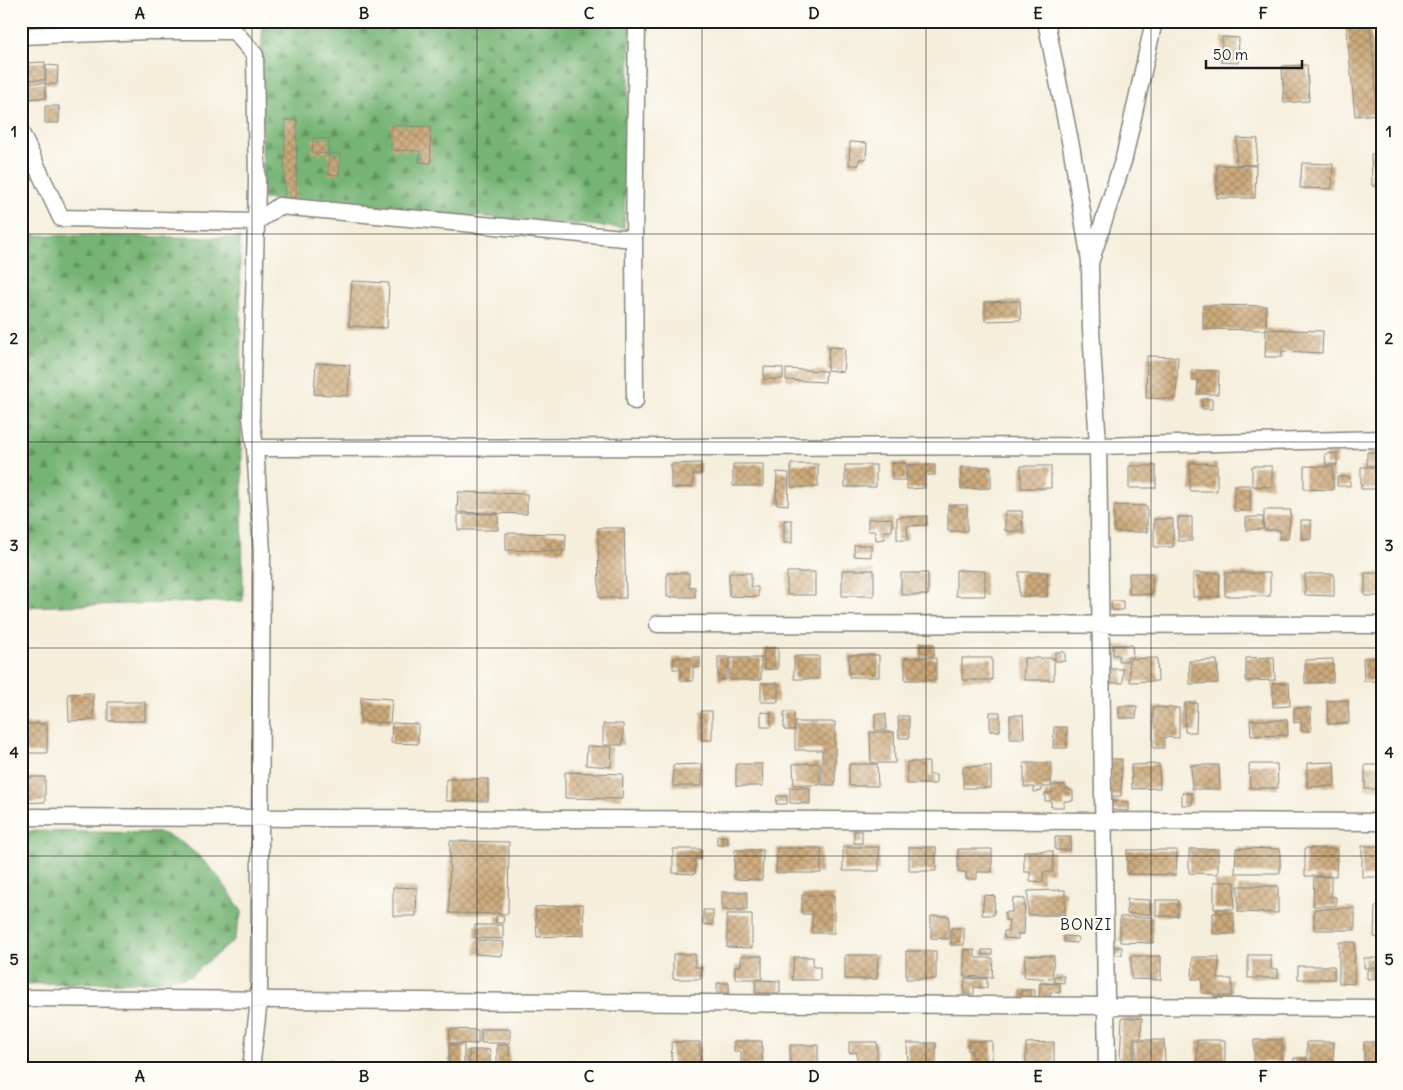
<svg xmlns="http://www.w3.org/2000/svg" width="1403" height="1090" font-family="Delius,sans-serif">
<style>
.forest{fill:url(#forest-firs);stroke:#496848}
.building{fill:url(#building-cross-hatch)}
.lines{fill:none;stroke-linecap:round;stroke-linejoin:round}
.minor-casing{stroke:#88857c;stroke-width:19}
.minor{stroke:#fff;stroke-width:16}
.grid{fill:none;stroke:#1c1c1c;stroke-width:1;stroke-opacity:0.55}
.labels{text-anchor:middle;stroke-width:4;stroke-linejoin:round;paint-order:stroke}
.quarter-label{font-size:15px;letter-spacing:1px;fill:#1c1c1c;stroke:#fdfcf7}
.neatline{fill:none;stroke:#1c1c1c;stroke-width:2}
.grid-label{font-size:16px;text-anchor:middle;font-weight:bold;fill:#1c1c1c}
</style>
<defs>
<pattern id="forest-firs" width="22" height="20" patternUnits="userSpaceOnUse" patternTransform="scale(1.25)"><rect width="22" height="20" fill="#76b474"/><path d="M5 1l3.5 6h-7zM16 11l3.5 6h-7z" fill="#60925e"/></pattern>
<pattern id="building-cross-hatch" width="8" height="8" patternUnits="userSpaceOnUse" patternTransform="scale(1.25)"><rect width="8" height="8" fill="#cdaa7c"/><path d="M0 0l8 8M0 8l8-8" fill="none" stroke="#a68a65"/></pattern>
</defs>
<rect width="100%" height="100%" fill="#fdfcf7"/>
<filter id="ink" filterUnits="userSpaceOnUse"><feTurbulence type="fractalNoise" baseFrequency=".02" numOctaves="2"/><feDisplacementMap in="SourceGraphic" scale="10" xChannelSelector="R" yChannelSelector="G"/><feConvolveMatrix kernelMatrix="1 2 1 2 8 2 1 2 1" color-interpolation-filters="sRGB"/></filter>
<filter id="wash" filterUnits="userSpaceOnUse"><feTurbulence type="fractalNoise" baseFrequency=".0096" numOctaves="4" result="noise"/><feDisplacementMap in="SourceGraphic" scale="20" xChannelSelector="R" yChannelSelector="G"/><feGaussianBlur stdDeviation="1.12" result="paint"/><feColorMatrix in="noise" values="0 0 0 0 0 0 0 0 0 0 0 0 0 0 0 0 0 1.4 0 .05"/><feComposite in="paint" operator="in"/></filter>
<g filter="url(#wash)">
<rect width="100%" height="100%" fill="#f5eedb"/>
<!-- forest -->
<path class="forest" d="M 263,21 L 631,21 L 624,228 L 263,199 L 261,59 Z
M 21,235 L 240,238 L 243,601 L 21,607 Z
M 21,831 L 161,833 C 199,847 221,878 242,912 L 234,940 L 190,976 L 152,982 L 21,984 Z"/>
<g id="blocks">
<!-- building -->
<path class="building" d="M 1346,21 L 1370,21 L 1378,114 L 1355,116 Z
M 1222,37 L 1239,38 L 1238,63 L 1221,62 Z
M 45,62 L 45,80 L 21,80 L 21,63 Z
M 46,65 L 58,66 L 57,84 L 46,84 Z
M 1307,65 L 1309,101 L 1284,103 L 1282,66 Z
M 21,83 L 45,83 L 46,98 L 21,99 Z
M 45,106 L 59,106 L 59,123 L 45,123 Z
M 285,120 L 297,120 L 296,198 L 284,198 Z
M 391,125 L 430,127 L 431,163 L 419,162 L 420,151 L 391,150 Z
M 313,138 L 329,139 L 328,154 L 312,153 Z
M 1237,138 L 1258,139 L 1256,165 L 1236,164 Z
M 850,142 L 867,143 L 866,159 L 859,159 L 859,165 L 849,165 Z
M 329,153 L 340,154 L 339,175 L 328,174 Z
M 1371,154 L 1382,154 L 1382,186 L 1372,186 Z
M 1302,163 L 1333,164 L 1332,189 L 1300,188 Z
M 1217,165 L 1256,166 L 1255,198 L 1217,198 Z
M 352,281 L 389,283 L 387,328 L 349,326 Z
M 1020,301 L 1021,320 L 985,321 L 985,302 Z
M 1203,305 L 1266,306 L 1266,330 L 1203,329 Z
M 1266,329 L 1323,331 L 1322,353 L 1282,351 L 1282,357 L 1265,357 Z
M 829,347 L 845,348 L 843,372 L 827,370 Z
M 1147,356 L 1178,357 L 1176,399 L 1146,398 Z
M 316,363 L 350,365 L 348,396 L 314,394 Z
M 764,367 L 783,368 L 783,379 L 764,379 Z
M 786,369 L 826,371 L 825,382 L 786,380 Z
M 1192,370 L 1219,371 L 1218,394 L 1197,394 L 1198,380 L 1192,380 Z
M 1202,399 L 1212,399 L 1212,409 L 1202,409 Z
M 1367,452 L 1382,452 L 1382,466 L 1367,466 Z
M 1337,453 L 1337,465 L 1326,465 L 1325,454 Z
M 701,463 L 701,474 L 693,474 L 693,487 L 671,488 L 671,464 Z
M 892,463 L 906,463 L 906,480 L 892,480 Z
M 1190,463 L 1217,464 L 1217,491 L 1190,491 Z
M 733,464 L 763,464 L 763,486 L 733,486 Z
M 791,464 L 818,464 L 818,487 L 791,487 Z
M 845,465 L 876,465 L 876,487 L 845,487 Z
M 907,465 L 935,465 L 935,475 L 925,475 L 925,488 L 907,489 Z
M 1021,466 L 1051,466 L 1051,488 L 1021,488 Z
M 1129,466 L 1156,466 L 1156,488 L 1129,488 Z
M 1252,466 L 1272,466 L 1272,487 L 1252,486 Z
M 1304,466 L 1333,467 L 1333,490 L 1304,489 Z
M 961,467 L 991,467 L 991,488 L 961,489 Z
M 1361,467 L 1382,467 L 1382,489 L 1361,489 Z
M 777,472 L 789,473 L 788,505 L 776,504 Z
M 1337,477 L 1350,477 L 1350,486 L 1337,486 Z
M 1234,485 L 1250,485 L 1250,511 L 1234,511 Z
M 458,492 L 527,494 L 527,514 L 457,512 Z
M 948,505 L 967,505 L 967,531 L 948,531 Z
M 1114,505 L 1147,506 L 1147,532 L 1114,532 Z
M 1264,510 L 1291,510 L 1288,539 L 1279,539 L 1280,530 L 1264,530 Z
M 1005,511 L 1022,511 L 1023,531 L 1005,531 Z
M 458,514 L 498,514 L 498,530 L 458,530 Z
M 927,516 L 927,525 L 907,526 L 908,540 L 897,540 L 897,517 Z
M 1178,517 L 1192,517 L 1192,541 L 1178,541 Z
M 1246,517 L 1263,517 L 1263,529 L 1246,530 Z
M 892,518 L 892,531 L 884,531 L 885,539 L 876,540 L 875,531 L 868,531 L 868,519 Z
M 1154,519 L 1173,519 L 1173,547 L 1154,547 Z
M 784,520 L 792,520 L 792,543 L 784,543 Z
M 1301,520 L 1311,520 L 1311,539 L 1301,539 Z
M 598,528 L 624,528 L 626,598 L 599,598 Z
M 506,533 L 566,534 L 565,551 L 506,550 Z
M 854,545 L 871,545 L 871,557 L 854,556 Z
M 842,570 L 874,570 L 874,596 L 842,596 Z
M 956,570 L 985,571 L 985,596 L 956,596 Z
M 787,572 L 815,572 L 815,595 L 787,595 Z
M 1019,572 L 1047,572 L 1047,597 L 1019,596 Z
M 667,573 L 689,573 L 689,587 L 695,587 L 695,597 L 667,597 Z
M 729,573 L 751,573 L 751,587 L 758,587 L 758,597 L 729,596 Z
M 901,573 L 928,573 L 928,595 L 901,595 Z
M 1129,573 L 1152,573 L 1152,594 L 1129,594 Z
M 1193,573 L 1220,573 L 1219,597 L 1193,597 Z
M 1225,573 L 1270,573 L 1270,596 L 1225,596 Z
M 1365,573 L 1382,573 L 1382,596 L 1365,596 Z
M 1305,574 L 1334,574 L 1334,596 L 1305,595 Z
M 1111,601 L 1123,601 L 1123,610 L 1112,610 Z
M 920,644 L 934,644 L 934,656 L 920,657 Z
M 1113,645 L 1132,645 L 1133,657 L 1127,657 L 1127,661 L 1119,661 L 1119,655 L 1113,655 Z
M 764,648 L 778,648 L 778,669 L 764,669 Z
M 1055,652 L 1065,652 L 1065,661 L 1055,661 Z
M 849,655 L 879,655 L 879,677 L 849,677 Z
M 794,656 L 819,656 L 819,679 L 794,679 Z
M 700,657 L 700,667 L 693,667 L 693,681 L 681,681 L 681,669 L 673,669 L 673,658 Z
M 718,657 L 728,657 L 728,679 L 718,680 Z
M 1274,657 L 1275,680 L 1246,681 L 1246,658 Z
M 730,658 L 761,658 L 761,680 L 730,680 Z
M 905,658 L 936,658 L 936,680 L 905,680 Z
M 962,658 L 992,658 L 992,680 L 962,680 Z
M 1024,658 L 1054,658 L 1054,680 L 1024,680 Z
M 1157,658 L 1158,681 L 1130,682 L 1129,659 Z
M 1363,658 L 1382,658 L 1382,681 L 1364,681 Z
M 1333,659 L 1333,682 L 1305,683 L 1305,660 Z
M 1217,660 L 1218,683 L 1190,684 L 1189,661 Z
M 1108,669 L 1123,669 L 1123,683 L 1108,683 Z
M 761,683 L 778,683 L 778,702 L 761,702 Z
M 1273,683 L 1289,683 L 1290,706 L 1273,707 Z
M 93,693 L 94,720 L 69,721 L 68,694 Z
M 361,697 L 392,699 L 390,723 L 360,721 Z
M 1348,700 L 1349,723 L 1328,724 L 1327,701 Z
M 108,702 L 145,702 L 145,721 L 108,721 Z
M 1185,703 L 1197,703 L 1196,732 L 1185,732 Z
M 1119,706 L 1137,706 L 1136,718 L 1119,718 Z
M 1153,707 L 1179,708 L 1179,738 L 1164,737 L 1164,748 L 1153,748 Z
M 1294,708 L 1311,708 L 1311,731 L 1301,731 L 1301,722 L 1294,723 Z
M 701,711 L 712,711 L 712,740 L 701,740 Z
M 761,712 L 771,713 L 771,727 L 761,727 Z
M 784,712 L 794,712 L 794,730 L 784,730 Z
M 990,712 L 1000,712 L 1000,731 L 990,731 Z
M 875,714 L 886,714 L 886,730 L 875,730 Z
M 1010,715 L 1023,715 L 1024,739 L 1010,739 Z
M 898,716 L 909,716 L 909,738 L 899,738 Z
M 1250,720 L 1287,720 L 1288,735 L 1251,736 Z
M 795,722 L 835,722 L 835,785 L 822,785 L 822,750 L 795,750 Z
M 392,723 L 418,724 L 418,744 L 391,743 Z
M 21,724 L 47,724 L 47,753 L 21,753 Z
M 603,724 L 623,724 L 623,745 L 603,745 Z
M 1054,727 L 1067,727 L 1067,748 L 1053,748 Z
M 870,732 L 894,732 L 895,763 L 871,763 Z
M 587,746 L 612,747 L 611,767 L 586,765 Z
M 1111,759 L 1122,759 L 1121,796 L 1110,796 Z
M 907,762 L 929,762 L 929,775 L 936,775 L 936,784 L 907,784 Z
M 1334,762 L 1335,786 L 1307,787 L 1307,763 Z
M 820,763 L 820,785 L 794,785 L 793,764 Z
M 1024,763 L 1051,763 L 1051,787 L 1042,787 L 1042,791 L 1034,792 L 1034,787 L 1024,787 Z
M 702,764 L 702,786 L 673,786 L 673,765 Z
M 736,764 L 762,764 L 763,786 L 736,786 Z
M 849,764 L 877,764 L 878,786 L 849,786 Z
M 1159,764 L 1160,788 L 1132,789 L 1131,765 Z
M 1249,764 L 1277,764 L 1278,788 L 1250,788 Z
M 1191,765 L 1219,765 L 1220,789 L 1192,789 Z
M 1365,765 L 1382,765 L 1382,789 L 1365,789 Z
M 991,766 L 991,788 L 963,788 L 963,767 Z
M 565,772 L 623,774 L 622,799 L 565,798 Z
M 21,777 L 45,777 L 45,802 L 21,803 Z
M 446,779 L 488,779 L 488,801 L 446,801 Z
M 1052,785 L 1066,785 L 1065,788 L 1073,791 L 1073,801 L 1064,801 L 1064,807 L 1051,807 L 1051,801 L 1045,801 L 1045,793 L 1052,793 Z
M 790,787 L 810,788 L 810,804 L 790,803 Z
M 1182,793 L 1192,793 L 1192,805 L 1182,805 Z
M 777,796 L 787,796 L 787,804 L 776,804 Z
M 1110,801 L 1129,802 L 1129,811 L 1110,810 Z
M 854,831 L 862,831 L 862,843 L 854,843 Z
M 717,836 L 728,837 L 728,845 L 717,845 Z
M 1055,837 L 1071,837 L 1070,850 L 1055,850 Z
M 450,841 L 509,842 L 508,914 L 449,913 Z
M 1362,846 L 1382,846 L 1382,877 L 1362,877 Z
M 843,847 L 879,847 L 879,871 L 843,871 Z
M 909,847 L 936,847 L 936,871 L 909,871 Z
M 777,848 L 821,848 L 821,873 L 776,873 Z
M 1236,848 L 1280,849 L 1280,873 L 1235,873 Z
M 1305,848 L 1337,849 L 1336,876 L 1305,876 Z
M 673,849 L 701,849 L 701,859 L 695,859 L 695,874 L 673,873 Z
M 958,849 L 992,849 L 992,872 L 977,872 L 977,879 L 966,879 L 966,872 L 958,872 Z
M 1189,849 L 1218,849 L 1218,874 L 1189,873 Z
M 735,850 L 763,850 L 762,880 L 734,879 Z
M 1127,850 L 1177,850 L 1176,875 L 1127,874 Z
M 1024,851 L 1053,851 L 1053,872 L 1043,872 L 1043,882 L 1030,881 L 1030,872 L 1024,872 Z
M 1314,877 L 1331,877 L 1331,897 L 1336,897 L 1336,906 L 1313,906 Z
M 1214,882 L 1235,882 L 1234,909 L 1214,909 Z
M 1238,886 L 1278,886 L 1278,913 L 1238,912 Z
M 393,887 L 417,888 L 416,916 L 393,916 Z
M 1065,890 L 1065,915 L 1028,915 L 1028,891 Z
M 722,892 L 747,892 L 747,910 L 722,910 Z
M 802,895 L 834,895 L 834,933 L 812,933 L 812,914 L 802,914 Z
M 984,895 L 995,896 L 994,915 L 982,915 Z
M 1013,898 L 1025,899 L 1024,934 L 1018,934 L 1018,939 L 1004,938 L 1004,931 L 1008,931 L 1009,920 L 1005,920 L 1005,912 L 1012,912 Z
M 1127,899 L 1150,900 L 1150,914 L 1127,914 Z
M 1156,900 L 1178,900 L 1178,916 L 1156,916 Z
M 583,904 L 584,935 L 537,937 L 535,907 Z
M 1375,906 L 1382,906 L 1382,938 L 1374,937 Z
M 1355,908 L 1355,930 L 1314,930 L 1314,909 Z
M 703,910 L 713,910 L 713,925 L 703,924 Z
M 1213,913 L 1234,913 L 1234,934 L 1213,934 Z
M 727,914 L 752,914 L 752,948 L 727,947 Z
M 496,916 L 504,916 L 503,923 L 496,923 Z
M 931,916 L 949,916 L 949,939 L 931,938 Z
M 1120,917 L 1153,917 L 1153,943 L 1120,942 Z
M 475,925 L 503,925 L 503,939 L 475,938 Z
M 951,928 L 964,928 L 964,945 L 951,945 Z
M 1064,936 L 1078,937 L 1077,943 L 1064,942 Z
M 476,940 L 504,942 L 502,956 L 475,954 Z
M 1339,942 L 1355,942 L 1354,984 L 1339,983 Z
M 1100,947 L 1122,947 L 1122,955 L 1100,955 Z
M 964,949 L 975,950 L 975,958 L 993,958 L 992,978 L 964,976 Z
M 982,950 L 992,950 L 992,955 L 982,955 Z
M 906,951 L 936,951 L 936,979 L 906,979 Z
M 673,954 L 695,954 L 695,967 L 701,967 L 701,979 L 673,979 Z
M 845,955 L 878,955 L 877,979 L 845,979 Z
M 1025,955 L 1054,956 L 1052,979 L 1024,977 Z
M 1248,955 L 1271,955 L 1271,969 L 1278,969 L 1278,978 L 1248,978 Z
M 741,956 L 762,956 L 762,979 L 735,979 L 735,966 L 741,966 Z
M 1131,956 L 1161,956 L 1161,980 L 1131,979 Z
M 794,957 L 813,957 L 813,967 L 820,967 L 820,980 L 792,980 Z
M 1193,957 L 1219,957 L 1218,979 L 1232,979 L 1232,996 L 1214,996 L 1214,993 L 1202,993 L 1202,979 L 1192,979 Z
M 1364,958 L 1382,958 L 1382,968 L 1364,968 Z
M 1298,966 L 1334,966 L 1334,979 L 1298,979 Z
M 1367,970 L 1382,970 L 1382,979 L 1367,979 Z
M 1054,976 L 1064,976 L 1064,983 L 1054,982 Z
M 965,978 L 987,979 L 987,988 L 974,987 L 974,994 L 964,994 Z
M 756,980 L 780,981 L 780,993 L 755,993 Z
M 717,983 L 729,983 L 729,993 L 717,993 Z
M 1040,983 L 1060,984 L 1060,993 L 1050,992 L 1050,1002 L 1039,1002 Z
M 1021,990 L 1035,990 L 1035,1003 L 1021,1002 Z
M 1122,1018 L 1142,1018 L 1141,1038 L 1134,1038 L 1133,1060 L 1120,1059 Z
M 450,1029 L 478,1030 L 478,1044 L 449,1043 Z
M 481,1029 L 510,1029 L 510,1043 L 481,1043 Z
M 1136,1040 L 1164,1040 L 1165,1062 L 1136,1062 Z
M 1197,1040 L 1225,1040 L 1225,1062 L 1197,1062 Z
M 1254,1040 L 1282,1040 L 1282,1062 L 1254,1062 Z
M 734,1041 L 762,1041 L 762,1065 L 741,1065 L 741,1051 L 734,1051 Z
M 968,1041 L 992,1041 L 992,1064 L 972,1064 L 972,1051 L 968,1051 Z
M 671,1042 L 700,1042 L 700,1064 L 672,1064 Z
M 849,1042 L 877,1042 L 877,1065 L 857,1065 L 857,1052 L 849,1053 Z
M 1054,1042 L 1054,1064 L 1026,1064 L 1026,1043 Z
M 1307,1042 L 1334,1042 L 1333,1064 L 1307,1064 Z
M 1364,1042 L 1382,1042 L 1382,1065 L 1364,1065 Z
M 907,1043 L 936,1043 L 936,1065 L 908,1065 Z
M 449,1045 L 464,1045 L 464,1069 L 449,1069 Z
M 497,1045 L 509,1045 L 510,1069 L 497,1069 Z
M 790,1045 L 818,1045 L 818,1067 L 790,1067 Z
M 469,1050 L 490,1050 L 490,1069 L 469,1069 Z
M 1294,1058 L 1306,1058 L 1306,1069 L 1294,1069 Z
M 311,1062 L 332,1062 L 332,1069 L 311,1069 Z"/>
</g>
</g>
<g filter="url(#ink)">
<use href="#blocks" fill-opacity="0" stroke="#88857c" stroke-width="1"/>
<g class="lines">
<defs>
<path id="minor" d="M 1046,21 L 1072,151 L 1090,261
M 21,36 L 147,31 L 234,31 L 255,55 L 257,183 L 251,417 L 255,448 L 262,551 L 259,1000 L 251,1069
M 21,133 L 61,218 L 256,222 L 279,206 L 634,239
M 635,401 L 634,239 L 637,21
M 255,448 L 1098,446 L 1382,439
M 658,624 L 1382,625
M 21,817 L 1382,822
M 21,998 L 1382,1008
M 1107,1069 L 1098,446 L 1091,329 L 1090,263 L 1124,158 L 1154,21"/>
</defs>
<!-- minor casing -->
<use href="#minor" class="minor-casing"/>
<!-- minor -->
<use href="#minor" class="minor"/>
</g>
</g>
<!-- grid -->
<path class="grid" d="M 252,21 L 252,1069M 477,21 L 477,1069M 702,21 L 702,1069M 926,21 L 926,1069M 1151,21 L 1151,1069M 21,234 L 1382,234M 21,442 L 1382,442M 21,648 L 1382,648M 21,856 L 1382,856"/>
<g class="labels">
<!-- quarter labels -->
<g class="quarter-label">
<text x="1086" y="930">BONZI</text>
</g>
</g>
<!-- margin -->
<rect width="1403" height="1090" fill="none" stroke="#fdfcf7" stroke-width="55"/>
<!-- scale -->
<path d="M1206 60v8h96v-8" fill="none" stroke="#1c1c1c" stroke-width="2.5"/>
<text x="1213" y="60" font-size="15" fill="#1c1c1c" stroke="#fdfcf7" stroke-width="4" paint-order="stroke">50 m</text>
<rect x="28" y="28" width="1348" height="1034" class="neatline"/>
<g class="grid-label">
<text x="140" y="19">A</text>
<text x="364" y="19">B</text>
<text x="589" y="19">C</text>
<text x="814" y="19">D</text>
<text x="1038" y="19">E</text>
<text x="1263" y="19">F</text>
<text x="14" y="137">1</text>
<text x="1389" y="137">1</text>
<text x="14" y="344">2</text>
<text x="1389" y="344">2</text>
<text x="14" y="551">3</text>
<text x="1389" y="551">3</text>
<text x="14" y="758">4</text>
<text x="1389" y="758">4</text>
<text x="14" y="965">5</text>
<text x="1389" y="965">5</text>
<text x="140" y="1082">A</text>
<text x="364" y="1082">B</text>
<text x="589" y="1082">C</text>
<text x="814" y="1082">D</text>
<text x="1038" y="1082">E</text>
<text x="1263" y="1082">F</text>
</g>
</svg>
